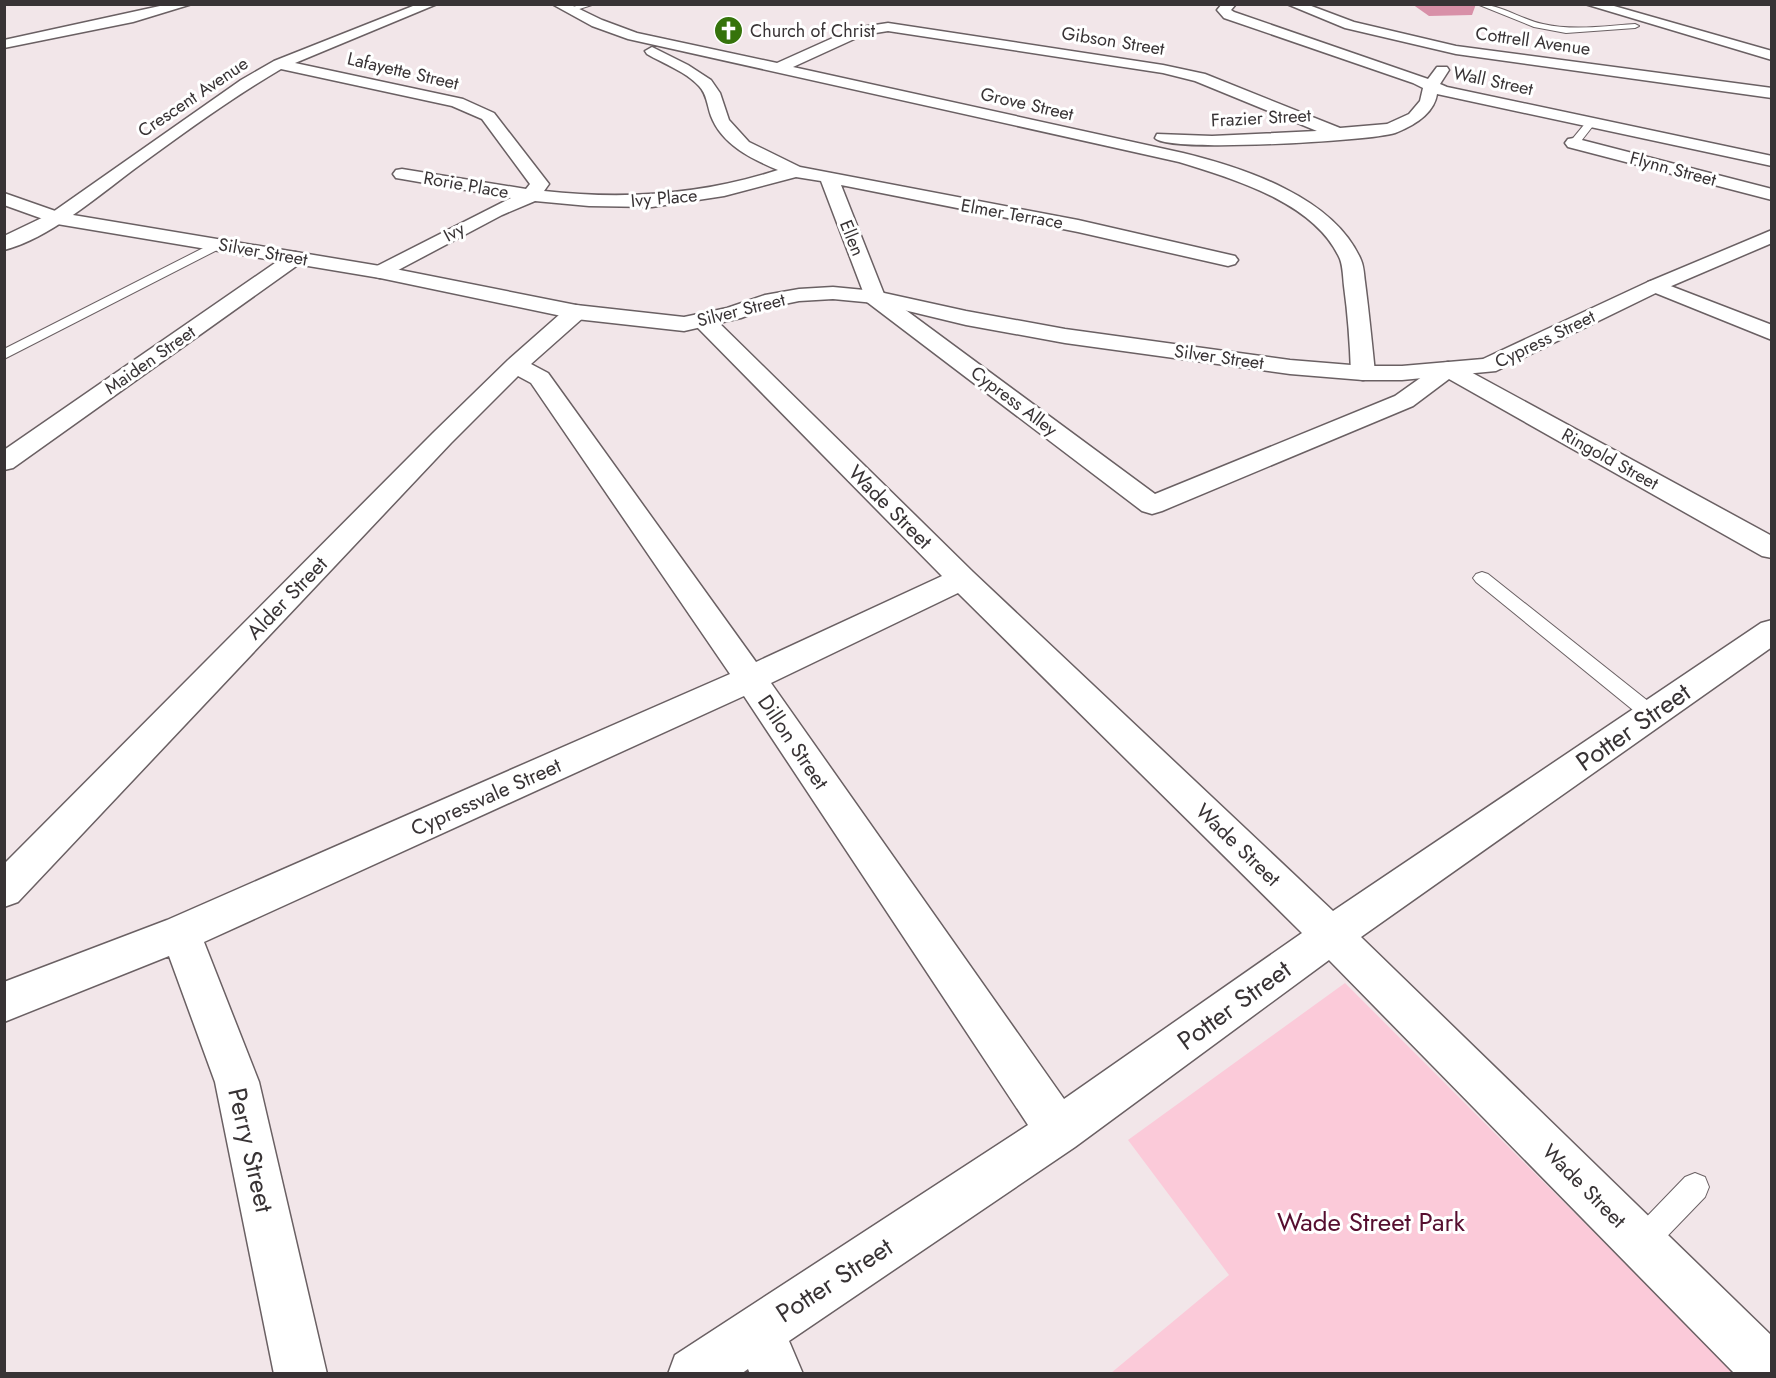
<svg xmlns="http://www.w3.org/2000/svg" width="1776" height="1378" font-family="Jost,sans-serif">
<style>
.green{fill:#fbcad9}
.lines{fill:none;stroke-linecap:round;stroke-linejoin:round}
.lane-casing{stroke:#6a6063;stroke-width:2}
.street-casing{stroke:#6a6063;stroke-width:3}
.secondary-casing{stroke:#6a6063;stroke-width:3}
.lane{fill:#fff;fill-rule:evenodd}
.street{fill:#fff;fill-rule:evenodd}
.secondary{fill:#fff;fill-rule:evenodd}
.wall{fill:#d890a8}
.labels{text-anchor:middle;stroke-width:6;stroke-linejoin:round;paint-order:stroke}
.far-poi-label{font-size:18px;fill:#383335;stroke:#fff;text-anchor:start}
.far-street-label{font-size:18px;fill:#383335;stroke:#fff}
.street-label{font-size:21px;fill:#383335;stroke:#fff}
.near-street-label{font-size:26px;fill:#383335;stroke:#fff}
.near-park-label{font-size:26px;fill:#560e2f;stroke:#fff}
</style>
<rect width="100%" height="100%" fill="#f2e6e9"/>
<!-- green -->
<path class="green" d="M 1345,983 L 1734,1373 L 1111,1373 L 1229,1275 L 1128,1140 Z"/>
<g class="lines">
<defs>
<path id="lane" d="M 581,4 L 595,4 L 570,12 L 566,10 Z
M 1477,4 C 1500,4 1520,19 1543,24 C 1573,31 1604,26 1635,24 L 1639,26 L 1635,28 L 1566,33 L 1534,27 Z
M 1588,120 L 1596,122 L 1578,145 L 1570,145 L 1569,143 Z
M 217,241 L 223,245 L 221,248 L 4,359 L 4,349 Z
M 1482,572 L 1488,574 L 1658,709 L 1661,714 L 1658,719 L 1651,722 L 1644,719 L 1476,582 L 1473,578 L 1476,574 Z
M 1695,1173 L 1705,1177 L 1709,1187 L 1705,1197 L 1651,1253 L 1641,1258 L 1631,1253 L 1626,1243 L 1631,1233 L 1685,1177 Z"/>
<path id="street" d="M 169,4 L 192,4 L 133,22 L 4,48 L 4,40 Z
M 418,4 L 437,4 L 295,63 L 463,99 L 494,113 L 549,184 L 544,191 C 625,200 701,195 778,170 C 752,159 722,145 711,116 C 707,105 707,94 699,86 C 685,71 664,64 647,54 L 645,51 L 652,47 L 688,65 L 711,80 L 720,93 L 729,120 L 749,142 L 800,167 L 1078,220 L 1235,256 L 1238,260 L 1235,264 L 1228,266 L 1078,232 L 841,185 L 884,294 L 1155,494 L 1395,396 L 1440,364 L 1448,362 L 1456,364 L 1772,536 L 1772,558 L 1762,556 L 1449,379 L 1413,406 L 1162,511 L 1152,514 L 1142,511 L 867,302 L 821,181 L 796,177 L 724,196 L 652,207 L 589,206 L 535,201 L 502,215 L 387,276 L 380,278 L 373,276 L 370,272 L 373,268 L 511,198 L 402,179 L 396,178 L 393,174 L 396,170 L 402,169 L 526,189 L 530,184 L 482,119 L 452,106 L 281,69 C 230,99 181,135 133,170 C 97,197 48,239 4,250 L 4,236 L 50,214 L 241,80 L 274,61 Z
M 552,4 L 569,4 L 602,20 L 637,33 L 777,63 L 855,28 L 888,23 L 1163,65 L 1205,74 L 1340,128 L 1387,124 L 1409,114 L 1420,101 L 1423,88 L 1413,83 L 1224,18 L 1217,10 L 1222,4 L 1236,4 L 1231,10 L 1234,12 L 1428,79 L 1437,67 L 1447,67 L 1449,70 L 1440,84 L 1447,87 L 1772,156 L 1772,166 L 1437,94 C 1434,114 1413,126 1395,133 C 1371,141 1166,153 1155,138 L 1157,134 L 1212,136 L 1317,131 L 1195,81 L 1163,73 L 888,31 L 863,35 L 793,67 L 1183,153 C 1244,168 1334,197 1361,260 C 1364,267 1364,275 1365,282 C 1369,313 1372,343 1375,373 L 1371,378 L 1363,380 L 1355,378 L 1351,373 C 1350,344 1348,315 1344,286 C 1343,277 1343,267 1340,259 C 1315,202 1233,179 1179,162 L 628,39 L 592,26 Z
M 1287,4 L 1306,4 L 1354,22 L 1456,46 L 1772,88 L 1772,98 L 1456,54 L 1345,28 Z
M 1585,4 L 1607,4 L 1772,51 L 1772,60 Z
M 1574,138 L 1772,189 L 1772,200 L 1568,147 L 1565,143 L 1568,139 Z
M 295,252 L 302,254 L 305,258 L 302,262 L 13,468 L 4,470 L 4,450 L 288,254 Z
M 1655,280 L 1772,325 L 1772,340 L 1648,290 L 1644,286 L 1648,282 Z
M 576,305 L 584,307 L 587,312 L 584,317 L 531,364 L 548,373 L 756,662 L 942,576 L 695,325 L 692,320 L 695,315 L 703,313 L 711,315 L 973,572 L 1333,911 L 1761,623 L 1772,620 L 1772,647 L 1361,937 L 1772,1336 L 1772,1374 L 1735,1374 L 1329,960 L 1075,1147 L 789,1341 L 803,1374 L 750,1374 L 748,1369 L 741,1374 L 668,1374 L 675,1355 L 1028,1125 L 744,696 L 204,942 L 259,1082 L 327,1374 L 274,1374 L 215,1082 L 169,956 L 4,1022 L 4,982 L 167,920 L 730,674 L 531,383 L 518,376 L 451,443 L 18,902 L 4,907 L 4,864 L 433,433 L 508,360 L 568,307 ZM 958,593 L 1302,933 L 1064,1099 L 771,683 Z"/>
<path id="secondary" d="M 4,193 L 61,213 L 380,266 L 576,305 L 684,317 L 727,308 L 765,295 L 799,289 L 833,287 L 875,291 L 966,311 L 1065,329 L 1290,360 L 1363,366 L 1402,366 L 1483,359 L 1648,282 L 1772,230 L 1772,243 L 1662,290 L 1496,371 L 1402,380 L 1363,380 L 1290,374 L 1065,343 L 966,325 L 875,303 L 833,299 L 799,301 L 770,307 L 741,318 L 684,331 L 576,319 L 380,278 L 57,224 L 4,205 Z"/>
</defs>
<!-- lane casing -->
<use href="#lane" class="lane-casing"/>
<!-- street casing -->
<use href="#street" class="street-casing"/>
<!-- secondary casing -->
<use href="#secondary" class="secondary-casing"/>
<!-- lane -->
<use href="#lane" class="lane"/>
<!-- street -->
<use href="#street" class="street"/>
<!-- secondary -->
<use href="#secondary" class="secondary"/>
</g>
<!-- wall -->
<path class="wall" d="M 1412,4 L 1476,4 L 1472,15 L 1429,16 Z"/>
<!-- icons -->
<defs>
<symbol id="church-disc" viewBox="-11 -11 22 22"><circle r="9.5" fill="#36730b" stroke="#fff"/><path d="M-1.2-6h2.4v3.5h3.3v2.4h-3.3V6h-2.4V-.1h-3.3v-2.4h3.3Z" fill="#fff"/></symbol>
</defs>
<g fill-rule="evenodd">
<use href="#church-disc" x="712" y="14" width="33" height="33"/>
</g>
<g class="labels">
<!-- far-poi labels -->
<g class="far-poi-label">
<text x="750" y="37">Church of Christ</text>
</g>
<!-- far-street labels -->
<g class="far-street-label">
<text transform="translate(1113 41) rotate(9)" y="6">Gibson Street</text>
<text transform="translate(1533 41) rotate(8)" y="6">Cottrell Avenue</text>
<text transform="translate(403 71) rotate(13)" y="6">Lafayette Street</text>
<text transform="translate(1493 81) rotate(12)" y="6">Wall Street</text>
<text transform="translate(193 97) rotate(-34)" y="6">Crescent Avenue</text>
<text transform="translate(1027 104) rotate(13)" y="6">Grove Street</text>
<text transform="translate(1261 118) rotate(-3)" y="6">Frazier Street</text>
<text transform="translate(1673 169) rotate(15)" y="6">Flynn Street</text>
<text transform="translate(466 185) rotate(10)" y="6">Rorie Place</text>
<text transform="translate(664 198) rotate(-5)" y="6">Ivy Place</text>
<text transform="translate(1012 214) rotate(10)" y="6">Elmer Terrace</text>
<text transform="translate(454 232) rotate(-28)" y="6">Ivy</text>
<text transform="translate(852 238) rotate(68)" y="6">Ellen</text>
<text transform="translate(263 252) rotate(10)" y="6">Silver Street</text>
<text transform="translate(741 310) rotate(-14)" y="6">Silver Street</text>
<text transform="translate(1545 339) rotate(-26)" y="6">Cypress Street</text>
<text transform="translate(1219 357) rotate(8)" y="6">Silver Street</text>
<text transform="translate(150 360) rotate(-35)" y="6">Maiden Street</text>
<text transform="translate(1014 401) rotate(37)" y="6">Cypress Alley</text>
<text transform="translate(1610 459) rotate(29)" y="6">Ringold Street</text>
</g>
<!-- street labels -->
<g class="street-label">
<text transform="translate(890 507) rotate(45)" y="7">Wade Street</text>
<text transform="translate(287 598) rotate(-46)" y="7">Alder Street</text>
<text transform="translate(793 742) rotate(56)" y="7">Dillon Street</text>
<text transform="translate(486 797) rotate(-24)" y="7">Cypressvale Street</text>
<text transform="translate(1238 845) rotate(44)" y="7">Wade Street</text>
<text transform="translate(1584 1186) rotate(45)" y="7">Wade Street</text>
</g>
<!-- near-street labels -->
<g class="near-street-label">
<text transform="translate(1633 727) rotate(-35)" y="9">Potter Street</text>
<text transform="translate(1234 1005) rotate(-36)" y="9">Potter Street</text>
<text transform="translate(251 1150) rotate(77)" y="9">Perry Street</text>
<text transform="translate(834 1280) rotate(-33)" y="9">Potter Street</text>
</g>
<!-- near-park labels -->
<g class="near-park-label">
<text x="1371" y="1231">Wade Street Park</text>
</g>
</g>
<!-- border -->
<rect width="1776" height="1378" fill="none" stroke="#383335" stroke-width="12"/>
</svg>
